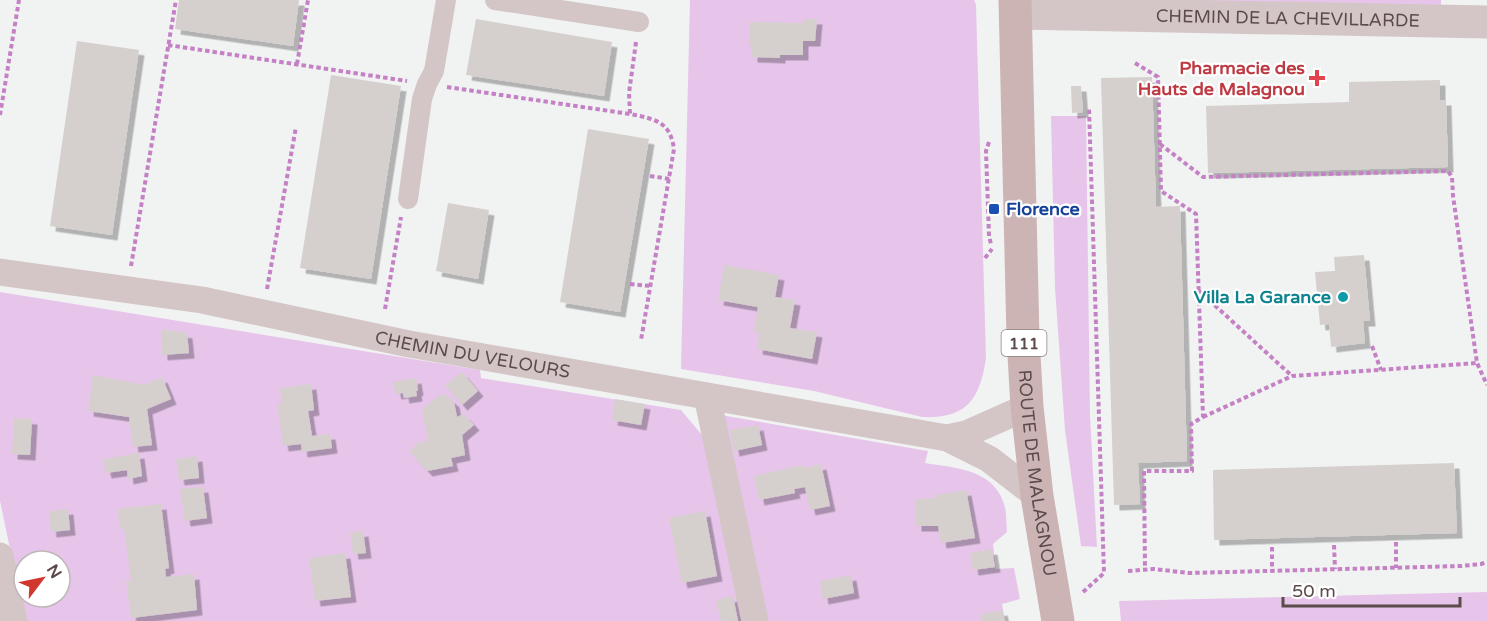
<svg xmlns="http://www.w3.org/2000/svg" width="1487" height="621" font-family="'Varela Round',sans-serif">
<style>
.green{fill:#e7c5eb;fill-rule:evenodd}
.building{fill:#d5d0ce;filter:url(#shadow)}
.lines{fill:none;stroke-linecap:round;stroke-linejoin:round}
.path{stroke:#c581c5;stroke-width:4;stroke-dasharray:4.5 3;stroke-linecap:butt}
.pedestrian{stroke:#d4c6c7;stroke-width:20}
.minor{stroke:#d4c6c7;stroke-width:27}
.tertiary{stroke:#d4c6c7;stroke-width:33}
.primary{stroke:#ccb4b4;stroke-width:33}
.health-dot{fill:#e0444e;stroke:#fff;stroke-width:2}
.transit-dot{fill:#1a4fb4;stroke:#fff;stroke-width:2}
.culture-dot{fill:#0f9aa8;stroke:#fff;stroke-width:2}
.labels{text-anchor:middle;stroke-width:4.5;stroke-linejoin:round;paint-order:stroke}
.shield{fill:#fff;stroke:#8d8181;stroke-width:1.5}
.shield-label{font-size:16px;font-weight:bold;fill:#5c4b4b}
.street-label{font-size:18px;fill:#5c4b4b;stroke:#fff}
.health-label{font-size:18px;font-weight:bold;fill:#be3a42;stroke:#fff;text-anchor:end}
.transit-label{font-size:18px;font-weight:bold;fill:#164399;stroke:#fff;text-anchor:start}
.culture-label{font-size:18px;font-weight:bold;fill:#0d838f;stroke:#fff;text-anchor:end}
</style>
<defs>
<filter id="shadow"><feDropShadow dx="5.5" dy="5.5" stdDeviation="0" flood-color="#0004"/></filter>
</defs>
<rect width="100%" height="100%" fill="#f1f3f2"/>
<!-- green -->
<path class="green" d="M 690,0 L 974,0 L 976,5 L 986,358 C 980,399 967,419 922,417 L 814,391 L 681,369 Z
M 1077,0 L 1441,0 L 1441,6 Z
M 1051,116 L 1086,116 L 1090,415 L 1097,547 L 1081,546 L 1065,430 L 1055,288 Z
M 0,292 L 480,370 L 481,378 L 681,410 L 702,435 L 743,621 L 25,621 L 0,501 ZM 24,561 L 60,561 L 60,597 L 24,597 Z
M 721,415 L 928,451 L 925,463 C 956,468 993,469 1004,504 C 1007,512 1006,523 1007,532 L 993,544 L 996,569 L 1014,568 L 1020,599 L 1002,604 L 1005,621 L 766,621 Z
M 1487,592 L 1487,621 L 1121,621 L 1119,601 Z"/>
<!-- building -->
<path class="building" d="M 179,0 L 299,0 L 293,46 L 175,29 Z
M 476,19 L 612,42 L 604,96 L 466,75 Z
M 803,19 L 817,19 L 815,41 L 803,41 L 803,55 L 780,55 L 780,58 L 752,57 L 752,46 L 749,46 L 750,22 L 803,23 Z
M 77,41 L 139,50 L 112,235 L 50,226 Z
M 331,75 L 401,86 L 371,279 L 300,268 Z
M 1152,77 L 1156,207 L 1180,206 L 1187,461 L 1138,463 L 1140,504 L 1114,505 L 1101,78 Z
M 1440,80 L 1440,100 L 1446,100 L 1448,167 L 1208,173 L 1206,106 L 1349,102 L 1349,82 Z
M 1071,86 L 1081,86 L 1083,112 L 1072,113 Z
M 588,129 L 649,139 L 620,312 L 560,302 Z
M 448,203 L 489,210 L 478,279 L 436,271 Z
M 1364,255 L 1370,321 L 1363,321 L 1365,343 L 1331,347 L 1329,324 L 1320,325 L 1315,272 L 1335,271 L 1334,257 Z
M 724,265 L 779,275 L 775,297 L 795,300 L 790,328 L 817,332 L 812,359 L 757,349 L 759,333 L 754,332 L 758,307 L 718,300 Z
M 161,329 L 187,333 L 189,353 L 162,355 Z
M 462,372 L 478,391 L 462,405 L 445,385 Z
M 93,375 L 144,385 L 162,377 L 171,399 L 147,409 L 152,445 L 133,447 L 129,417 L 88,411 Z
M 416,378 L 418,390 L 416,391 L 417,396 L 404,398 L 403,393 L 396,394 L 393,382 Z
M 311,384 L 314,410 L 308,411 L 312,436 L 330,434 L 332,448 L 302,452 L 301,444 L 283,446 L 277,404 L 282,404 L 280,388 Z
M 439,395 L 446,395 L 454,402 L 457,417 L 464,414 L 474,425 L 462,435 L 465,455 L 451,458 L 453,466 L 427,471 L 409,451 L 422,440 L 424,442 L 428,441 L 422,410 Z
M 615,399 L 645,404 L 641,425 L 612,420 Z
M 14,418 L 32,419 L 30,455 L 12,454 Z
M 758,425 L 762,445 L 734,451 L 730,430 Z
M 139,453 L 142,476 L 128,479 L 127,470 L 106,473 L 103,459 Z
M 197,456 L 199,478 L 179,480 L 176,459 Z
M 1454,463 L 1457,533 L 1214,540 L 1213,470 Z
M 821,464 L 830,506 L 810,510 L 805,487 L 794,489 L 795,493 L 759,500 L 754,476 L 802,465 L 803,468 Z
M 203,487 L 207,518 L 185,521 L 180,489 Z
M 966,490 L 975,538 L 941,543 L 938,526 L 916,526 L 916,499 L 936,498 L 936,495 Z
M 161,504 L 169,568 L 165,569 L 166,577 L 194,574 L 197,610 L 131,618 L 126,581 L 131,581 L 124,528 L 120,529 L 117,509 Z
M 68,509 L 70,530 L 51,532 L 49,511 Z
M 705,511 L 717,576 L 682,583 L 669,518 Z
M 363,531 L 366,553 L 353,554 L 350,533 Z
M 992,549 L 995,567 L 973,570 L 970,553 Z
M 345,553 L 351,597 L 315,601 L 309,558 Z
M 851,575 L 854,593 L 823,599 L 820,581 Z
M 733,596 L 738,621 L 721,621 L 716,600 Z
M 1002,610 L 1005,621 L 982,621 L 981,614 Z"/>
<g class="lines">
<!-- path -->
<path class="path" d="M 636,42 L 629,93 L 630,114 C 655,119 670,121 674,149 L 641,340
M 168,45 L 407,81
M 1135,63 L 1158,77 L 1161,191 L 1196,214 L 1203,417 L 1191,424 L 1192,471 L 1144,471 L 1145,570
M 297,64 L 308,0
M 447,87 L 630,114
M 0,115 L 19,0
M 989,142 L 986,151 L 989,236 L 991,244
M 1160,144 L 1203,177 L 1448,171 L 1452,177 L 1453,196 L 1477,363 L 1487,385
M 650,176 L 670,179
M 985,258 L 992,249
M 131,266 L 176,0
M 630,284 L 651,286
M 267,289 L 296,127
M 1198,290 L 1292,376
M 385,309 L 401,217
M 1372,346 L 1381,370
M 1203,417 L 1292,376 L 1477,363
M 1396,542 L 1396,568
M 1334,545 L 1335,569
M 1272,547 L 1272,570
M 1128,571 L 1154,569 L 1189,573 L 1461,566 L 1481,564 L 1487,562
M 1083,592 L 1104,573 L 1089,108"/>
<!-- pedestrian -->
<path class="pedestrian" d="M 495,0 L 639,22
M 408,199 L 422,99 L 427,84 L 434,71 L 446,0"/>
<!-- minor -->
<g class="minor">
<path id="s1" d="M 0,272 L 202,300 L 409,344 L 947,438 L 989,459 L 1037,496"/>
<path d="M 707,396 L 755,621"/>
<path d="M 947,438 L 966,434 L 1027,407"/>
<path d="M 0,556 L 14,621"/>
</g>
<!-- tertiary -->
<path class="tertiary" id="s2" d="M 1016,13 L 1487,22"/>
<!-- primary -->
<path class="primary" id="s3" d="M 1015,0 L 1023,338 L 1027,407 L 1037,496 L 1058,621"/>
</g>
<!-- markers -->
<path class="health-dot" d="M1314 69h6v6h6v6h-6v6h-6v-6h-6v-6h6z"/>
<rect class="transit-dot" x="988" y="203" width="12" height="12" rx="3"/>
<circle class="culture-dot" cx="1343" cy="297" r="6"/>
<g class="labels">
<!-- shield labels -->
<rect class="shield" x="1001.5" y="330" width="45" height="26" rx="4.5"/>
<g class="shield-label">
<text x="1024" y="349">111</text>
</g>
<!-- street labels -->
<g class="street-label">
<text dy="6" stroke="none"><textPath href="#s2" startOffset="272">CHEMIN DE LA CHEVILLARDE</textPath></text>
<text dy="6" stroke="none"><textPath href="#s1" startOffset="480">CHEMIN DU VELOURS</textPath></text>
<text dy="6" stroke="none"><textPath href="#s3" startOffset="474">ROUTE DE MALAGNOU</textPath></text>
</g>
<!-- health labels -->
<g class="health-label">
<text x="1305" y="74">Pharmacie des<tspan x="1305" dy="21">Hauts de Malagnou</tspan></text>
</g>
<!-- transit labels -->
<g class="transit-label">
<text x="1006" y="215">Florence</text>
</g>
<!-- culture labels -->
<g class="culture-label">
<text x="1331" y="303">Villa La Garance</text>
</g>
</g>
<!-- north arrow -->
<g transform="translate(42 579) rotate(58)"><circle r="28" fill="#ffffff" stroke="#beb7b7" stroke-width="1.5"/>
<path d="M0-4.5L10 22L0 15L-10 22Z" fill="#d0382e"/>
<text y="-9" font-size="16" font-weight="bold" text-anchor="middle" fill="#5c4b4b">N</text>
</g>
<!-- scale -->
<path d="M1283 597v9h177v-9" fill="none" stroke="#5c4b4b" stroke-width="3"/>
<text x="1292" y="597" font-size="18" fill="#5c4b4b" stroke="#ffffff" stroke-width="4.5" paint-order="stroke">50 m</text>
</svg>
